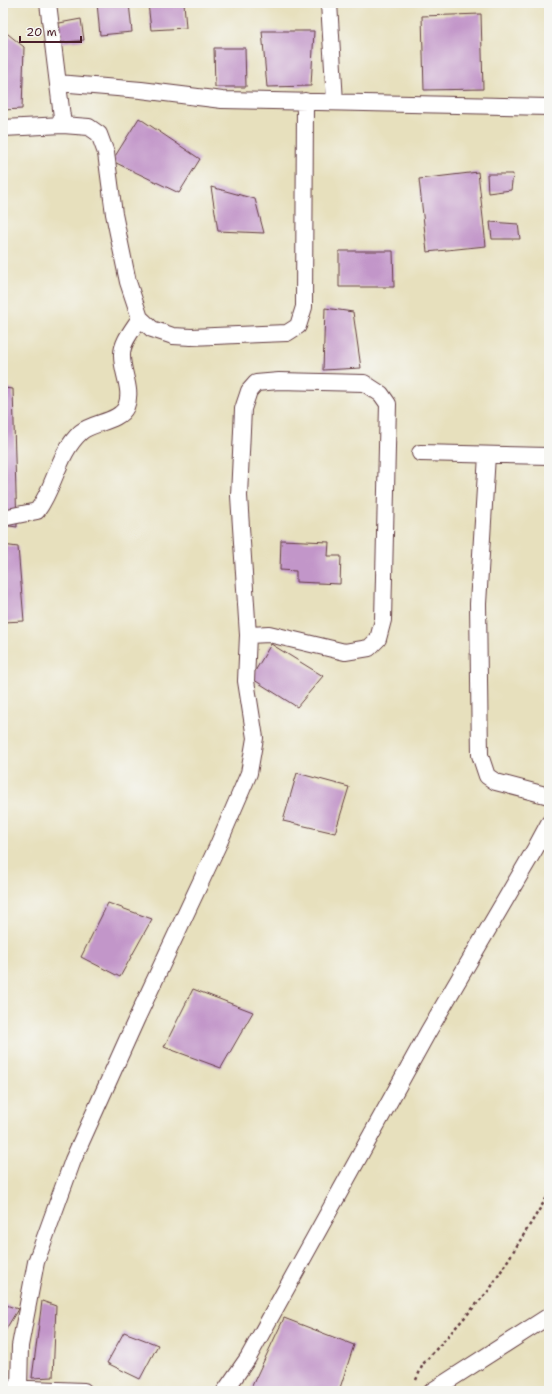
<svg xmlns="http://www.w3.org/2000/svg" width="552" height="1394" font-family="'Shantell Sans',sans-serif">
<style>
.building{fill:#c296c9}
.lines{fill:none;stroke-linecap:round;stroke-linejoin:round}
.street-casing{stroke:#623c41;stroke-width:18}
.path{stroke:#623c41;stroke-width:2.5;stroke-dasharray:3 3;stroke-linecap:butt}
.street{stroke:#fff;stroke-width:16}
</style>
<rect width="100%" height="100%" fill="#f6f6f2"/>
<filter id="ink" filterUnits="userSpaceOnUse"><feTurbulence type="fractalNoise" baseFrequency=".025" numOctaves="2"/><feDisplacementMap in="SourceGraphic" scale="8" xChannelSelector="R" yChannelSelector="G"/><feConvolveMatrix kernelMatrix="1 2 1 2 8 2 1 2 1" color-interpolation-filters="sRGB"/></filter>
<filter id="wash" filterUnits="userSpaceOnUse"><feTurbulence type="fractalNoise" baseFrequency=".012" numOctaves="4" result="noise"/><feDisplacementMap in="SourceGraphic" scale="16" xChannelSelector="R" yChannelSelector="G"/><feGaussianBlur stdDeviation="0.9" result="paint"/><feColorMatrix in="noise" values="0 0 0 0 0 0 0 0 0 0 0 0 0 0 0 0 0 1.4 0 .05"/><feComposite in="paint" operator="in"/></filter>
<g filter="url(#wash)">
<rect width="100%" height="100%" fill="#e7e0bd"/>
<g id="blocks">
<!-- building -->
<path class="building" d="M 97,3 L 129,3 L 132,32 L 100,35 Z
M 148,3 L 184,3 L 186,28 L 151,30 Z
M 481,14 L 483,89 L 424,90 L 422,16 Z
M 81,19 L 84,40 L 59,43 L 54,24 Z
M 3,30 L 24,47 L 22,109 L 3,110 Z
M 262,31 L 314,31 L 311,86 L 267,87 Z
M 214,48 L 245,48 L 246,87 L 215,87 Z
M 139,118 L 200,159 L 179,193 L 112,161 Z
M 478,172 L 486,246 L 427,252 L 419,179 Z
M 487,174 L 513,174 L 511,190 L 488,193 Z
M 211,187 L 255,199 L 264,233 L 218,231 Z
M 490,222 L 518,224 L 520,239 L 492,239 Z
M 339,251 L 393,251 L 394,287 L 339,287 Z
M 325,308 L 353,312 L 361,368 L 323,370 Z
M 3,388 L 13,389 L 17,527 L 3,525 Z
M 281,540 L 329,542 L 328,556 L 341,556 L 340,584 L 296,582 L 296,571 L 280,570 Z
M 3,545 L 18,547 L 24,621 L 3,622 Z
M 271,644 L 323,676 L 297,707 L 251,678 Z
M 297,773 L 349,787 L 335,833 L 283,821 Z
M 108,903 L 152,919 L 120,977 L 81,957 Z
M 193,989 L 253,1012 L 221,1068 L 164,1047 Z
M 42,1301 L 56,1306 L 53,1377 L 32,1378 Z
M 3,1304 L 18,1309 L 3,1334 Z
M 284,1318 L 354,1345 L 339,1391 L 258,1391 L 251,1388 Z
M 124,1332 L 158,1345 L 140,1379 L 107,1363 Z"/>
</g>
</g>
<g filter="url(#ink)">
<use href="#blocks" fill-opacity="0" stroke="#623c41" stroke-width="1"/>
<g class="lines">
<defs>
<path id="street" d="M 329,3 L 335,102
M 58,83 L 141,90 L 222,100 L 549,107
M 63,125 L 89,127 L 99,134 L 106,153 L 114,214 L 128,282 L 140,318 L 152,329 L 173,336 L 191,337 L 287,333 L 298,326 L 304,307 L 305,101
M 3,128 L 63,125 L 48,3
M 420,453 L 549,456
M 487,455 L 478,604 L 480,755 L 487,776 L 496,782 L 549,796
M 3,518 L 37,511 C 56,486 57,454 81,432 C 93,422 119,422 126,407 C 133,390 122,373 122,356 C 121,343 133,329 140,318
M 3,1388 L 84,1391
M 19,1388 L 20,1346 L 36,1262 L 73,1160 L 136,1020 L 218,845 L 249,773 L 255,738 L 246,681 L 248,635 L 239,496 L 243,409 L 249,391 L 256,383 L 279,381 L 364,383 L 381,394 L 388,404 L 383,620 L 378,639 L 369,648 L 345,652 L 269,634 L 248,635
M 225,1391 L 248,1358 L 428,1032 L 535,849 L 549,823
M 432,1391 L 549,1316"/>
</defs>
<!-- street casing -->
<use href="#street" class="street-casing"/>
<!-- path -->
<path class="path" d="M 416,1380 L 423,1364 L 490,1289 L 549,1194"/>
<!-- street -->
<use href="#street" class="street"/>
</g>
</g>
<!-- margin -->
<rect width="552" height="1394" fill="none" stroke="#f6f6f2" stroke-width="16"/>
<!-- scale -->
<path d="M20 36v6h61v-6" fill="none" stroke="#4a1f2b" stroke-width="2"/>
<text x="26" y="36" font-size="12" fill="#4a1f2b" stroke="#f6f6f2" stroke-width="3" paint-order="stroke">20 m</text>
</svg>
